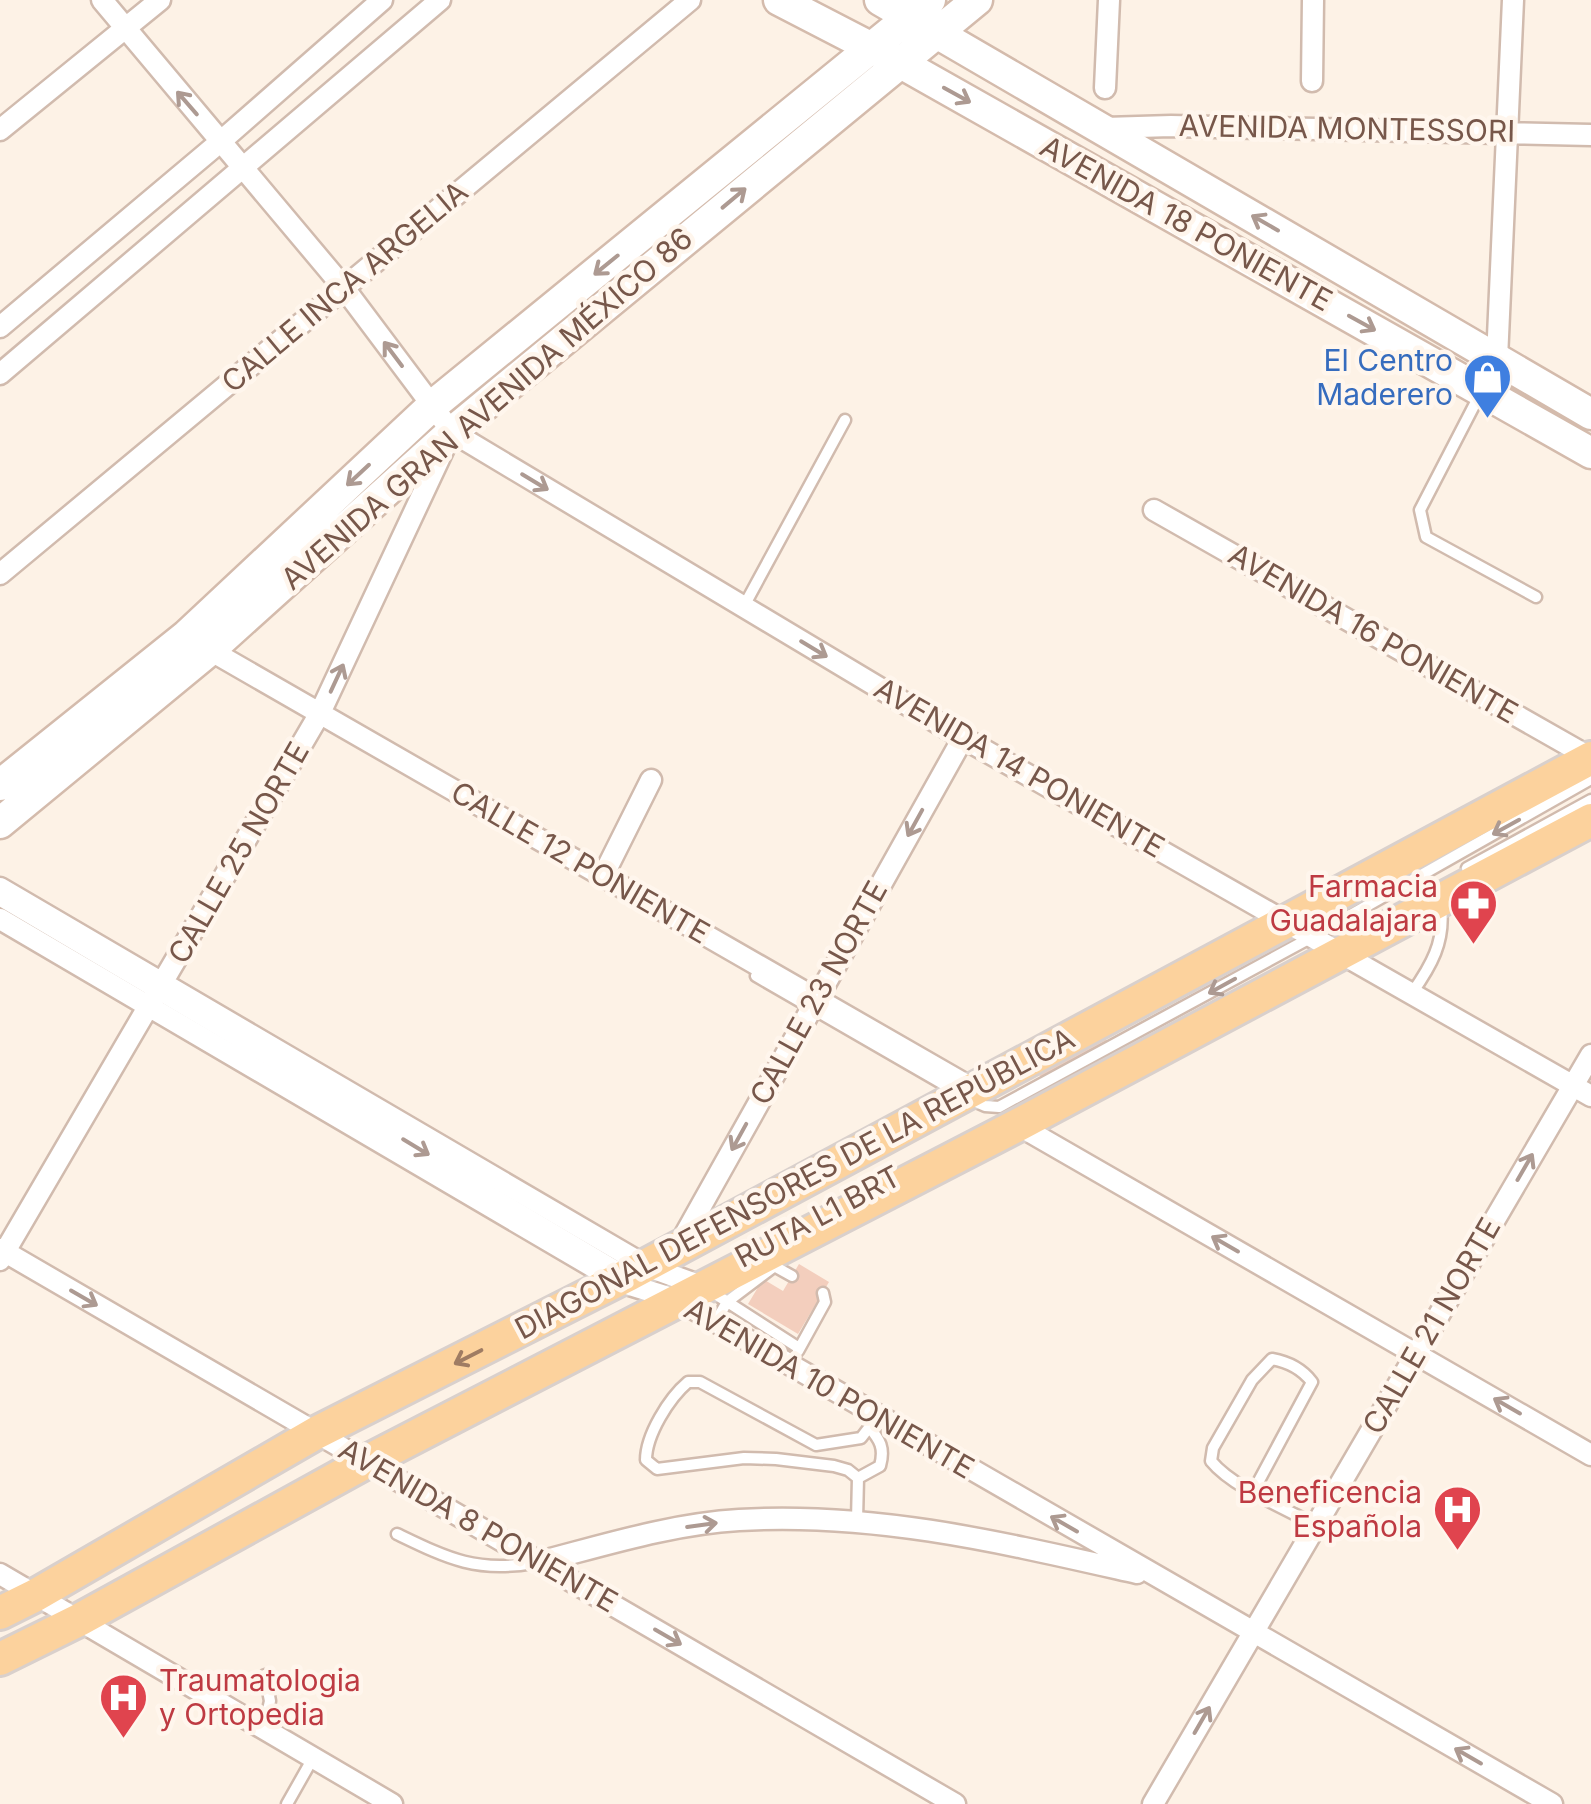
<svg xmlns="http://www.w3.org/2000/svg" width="1591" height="1804" font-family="Inter,sans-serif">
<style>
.building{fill:#f3cebd}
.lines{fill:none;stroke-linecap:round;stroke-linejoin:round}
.lane-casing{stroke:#d1bbae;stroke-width:15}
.street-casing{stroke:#d1bbae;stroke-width:25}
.secondary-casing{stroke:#d4bbac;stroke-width:35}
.primary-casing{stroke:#d9d0cc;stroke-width:38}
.lane{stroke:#fff;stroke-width:10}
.street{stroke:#fff;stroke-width:20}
.secondary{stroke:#fff;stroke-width:30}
.primary{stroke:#fcd29d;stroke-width:32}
.oneway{stroke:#ad9a92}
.oneway2{stroke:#9f7c63}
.labels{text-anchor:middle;stroke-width:9;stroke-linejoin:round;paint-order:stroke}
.street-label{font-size:30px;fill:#77574a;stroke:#fff6ed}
.shop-label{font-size:30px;fill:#366cbe;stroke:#fff6ed;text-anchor:end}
.health-label{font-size:30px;fill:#be3a42;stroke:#fff6ed;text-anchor:end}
</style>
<rect width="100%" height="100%" fill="#fdf2e6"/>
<!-- building -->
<path class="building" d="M 1103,1034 L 1109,1045 L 1043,1081 L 1036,1070 Z
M 799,1264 L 829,1282 L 798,1334 L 748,1304 L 763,1279 L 783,1291 Z"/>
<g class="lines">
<defs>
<path id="lane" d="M 1479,396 L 1420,510 L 1426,537 L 1536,597
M 744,606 L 845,420
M 1467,868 L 1591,800
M 0,901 L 623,1270
M 756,976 L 969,1099 L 985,1106 L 999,1107 L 1312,937 L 1591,779
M 1412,993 C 1431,966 1445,942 1441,908
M 767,1262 L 792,1276
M 712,1292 L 799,1348
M 716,1321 L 727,1302 L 772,1268
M 798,1351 L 825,1302 L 823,1293
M 858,1478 L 880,1466 C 885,1448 880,1440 869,1427
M 1254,1490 L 1312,1382 C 1302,1369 1289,1362 1272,1359 L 1252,1380 L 1213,1448 L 1211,1461 C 1232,1487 1286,1509 1316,1525
M 857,1520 L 858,1478 L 848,1470 L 834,1466 L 776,1459 L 744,1458 L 657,1469 L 646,1460 C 646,1435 669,1398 688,1382 L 700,1382 L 816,1445 L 861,1438 L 878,1416
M 397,1534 C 447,1558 476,1573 533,1563
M 264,1727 L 270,1701 L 265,1675
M 287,1804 L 313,1758"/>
<path id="street" d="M 102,0 L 344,288 L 452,432 L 963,738 L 1591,1096
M 1312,81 L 1313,0
M 1105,88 L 1109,0
M 1105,128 L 1171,126 L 1591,135
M 0,130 L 160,0
M 0,327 L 220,142 L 382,0
M 0,374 L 440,0
M 1481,390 L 1497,359 L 1513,0
M 1154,510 L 1591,758
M 0,574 L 690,0
M 201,645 L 975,1090
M 603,876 L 651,780
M 0,888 L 646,1266 L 704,1287
M 0,919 L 617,1281 L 678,1300 L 1552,1804
M 1018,1125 L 1591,1455
M 678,1247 L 963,738
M 0,1249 L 955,1804
M 0,1260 L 320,713 L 447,442
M 539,1562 C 605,1545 671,1524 739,1520 C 876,1512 1004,1543 1137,1573
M 0,1574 L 392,1804
M 1153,1804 L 1591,1055"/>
<path id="secondary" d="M 779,0 L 899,62 L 1591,453
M 880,0 L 1591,414
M 0,785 L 186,636 L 432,406 L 930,0
M 0,823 L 210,650 L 452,432 L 977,0"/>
<path id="primary" d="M 0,1613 L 36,1595 L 316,1433 L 630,1274 L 1591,758
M 0,1659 L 79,1620 L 366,1462 L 1018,1125 L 1591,820"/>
</defs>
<!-- lane casing -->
<use href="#lane" class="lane-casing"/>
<!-- street casing -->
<use href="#street" class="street-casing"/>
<!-- secondary casing -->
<use href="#secondary" class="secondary-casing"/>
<!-- primary casing -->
<use href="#primary" class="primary-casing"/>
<!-- lane -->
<use href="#lane" class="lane"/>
<!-- street -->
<use href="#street" class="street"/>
<!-- secondary -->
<use href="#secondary" class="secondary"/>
<!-- primary -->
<use href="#primary" class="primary"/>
</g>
<!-- one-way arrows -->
<defs><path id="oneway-shaft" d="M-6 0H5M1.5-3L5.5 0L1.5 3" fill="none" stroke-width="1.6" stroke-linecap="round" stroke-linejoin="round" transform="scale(2.5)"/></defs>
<g class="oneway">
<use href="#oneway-shaft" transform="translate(957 95) rotate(29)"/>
<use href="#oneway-shaft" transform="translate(187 103) rotate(-131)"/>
<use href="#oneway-shaft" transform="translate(734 198) rotate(-40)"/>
<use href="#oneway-shaft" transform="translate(1265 223) rotate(-150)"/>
<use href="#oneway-shaft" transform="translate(606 265) rotate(141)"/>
<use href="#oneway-shaft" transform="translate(1362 323) rotate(29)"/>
<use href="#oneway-shaft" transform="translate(393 354) rotate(-127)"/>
<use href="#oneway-shaft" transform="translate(358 475) rotate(137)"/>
<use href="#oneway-shaft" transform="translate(535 482) rotate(31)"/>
<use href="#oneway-shaft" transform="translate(814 649) rotate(31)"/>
<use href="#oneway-shaft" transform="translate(337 678) rotate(-65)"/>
<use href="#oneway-shaft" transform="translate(915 823) rotate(119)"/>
<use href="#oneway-shaft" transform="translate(1506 827) rotate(151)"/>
<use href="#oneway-shaft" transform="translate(1222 986) rotate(151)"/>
<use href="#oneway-shaft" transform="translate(739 1137) rotate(119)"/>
<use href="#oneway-shaft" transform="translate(416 1147) rotate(31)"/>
<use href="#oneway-shaft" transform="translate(1525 1167) rotate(-60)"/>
<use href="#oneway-shaft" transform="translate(1225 1244) rotate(-150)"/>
<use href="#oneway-shaft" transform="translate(84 1298) rotate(30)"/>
<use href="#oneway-shaft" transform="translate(1507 1406) rotate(-150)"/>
<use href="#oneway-shaft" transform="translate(1064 1524) rotate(-150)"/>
<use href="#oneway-shaft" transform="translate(702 1525) rotate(-8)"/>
<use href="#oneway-shaft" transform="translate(668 1637) rotate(30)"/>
<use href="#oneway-shaft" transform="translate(1202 1720) rotate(-60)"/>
<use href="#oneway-shaft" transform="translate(1468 1756) rotate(-150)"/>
</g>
<use class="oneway2" href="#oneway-shaft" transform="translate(468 1357) rotate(153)"/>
<!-- icons -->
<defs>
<symbol id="shop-pin" viewBox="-11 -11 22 30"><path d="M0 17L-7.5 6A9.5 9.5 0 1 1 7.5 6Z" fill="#3f7fe0" stroke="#fff6ed"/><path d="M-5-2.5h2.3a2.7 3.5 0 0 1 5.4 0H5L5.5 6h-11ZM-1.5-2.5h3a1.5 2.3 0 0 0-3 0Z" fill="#fff"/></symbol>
<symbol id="pharmacy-pin" viewBox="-11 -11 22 30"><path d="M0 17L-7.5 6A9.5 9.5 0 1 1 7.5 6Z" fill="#e0444e" stroke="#fff6ed"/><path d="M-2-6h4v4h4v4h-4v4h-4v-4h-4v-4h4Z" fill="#fff"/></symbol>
<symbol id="hospital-pin" viewBox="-11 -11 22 30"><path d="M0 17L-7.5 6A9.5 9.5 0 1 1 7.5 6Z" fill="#e0444e" stroke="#fff6ed"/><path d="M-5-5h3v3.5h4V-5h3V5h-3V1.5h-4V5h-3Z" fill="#fff"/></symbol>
</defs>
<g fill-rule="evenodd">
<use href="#shop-pin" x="1460" y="350" width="55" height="75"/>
<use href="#pharmacy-pin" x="1446" y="876" width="55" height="75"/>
<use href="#hospital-pin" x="1430" y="1482" width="55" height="75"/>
<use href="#hospital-pin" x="96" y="1670" width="55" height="75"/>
</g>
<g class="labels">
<!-- street labels -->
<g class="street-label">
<text transform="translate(1347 129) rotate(1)" y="10">AVENIDA MONTESSORI</text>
<text transform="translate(1186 224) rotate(29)" y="10">AVENIDA 18 PONIENTE</text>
<text transform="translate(345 287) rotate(-40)" y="10">CALLE INCA ARGELIA</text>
<text transform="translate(487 409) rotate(-41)" y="10">AVENIDA GRAN AVENIDA MÉXICO 86</text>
<text transform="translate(1373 634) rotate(30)" y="10">AVENIDA 16 PONIENTE</text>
<text transform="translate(1019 768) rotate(30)" y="10">AVENIDA 14 PONIENTE</text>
<text transform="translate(239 853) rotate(-60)" y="10">CALLE 25 NORTE</text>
<text transform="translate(580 863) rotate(30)" y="10">CALLE 12 PONIENTE</text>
<text transform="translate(819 993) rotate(-61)" y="10">CALLE 23 NORTE</text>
<text transform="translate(795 1184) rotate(-28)" y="10">DIAGONAL DEFENSORES DE LA REPÚBLICA</text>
<text transform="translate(818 1217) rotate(-28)" y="10">RUTA L1 BRT</text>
<text transform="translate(1432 1326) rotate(-60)" y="10">CALLE 21 NORTE</text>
<text transform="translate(829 1389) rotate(30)" y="10">AVENIDA 10 PONIENTE</text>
<text transform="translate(478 1526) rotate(30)" y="10">AVENIDA 8 PONIENTE</text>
</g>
<!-- shop labels -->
<g class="shop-label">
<text x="1453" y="371">El Centro<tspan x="1453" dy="34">Maderero</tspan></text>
</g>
<!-- health labels -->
<g class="health-label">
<text x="1438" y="897">Farmacia<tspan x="1438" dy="34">Guadalajara</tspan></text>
<text x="1422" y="1503">Beneficencia<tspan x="1422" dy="34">Española</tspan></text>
<text x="159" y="1691" text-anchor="start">Traumatologia<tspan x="159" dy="34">y Ortopedia</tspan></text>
</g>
</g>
</svg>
